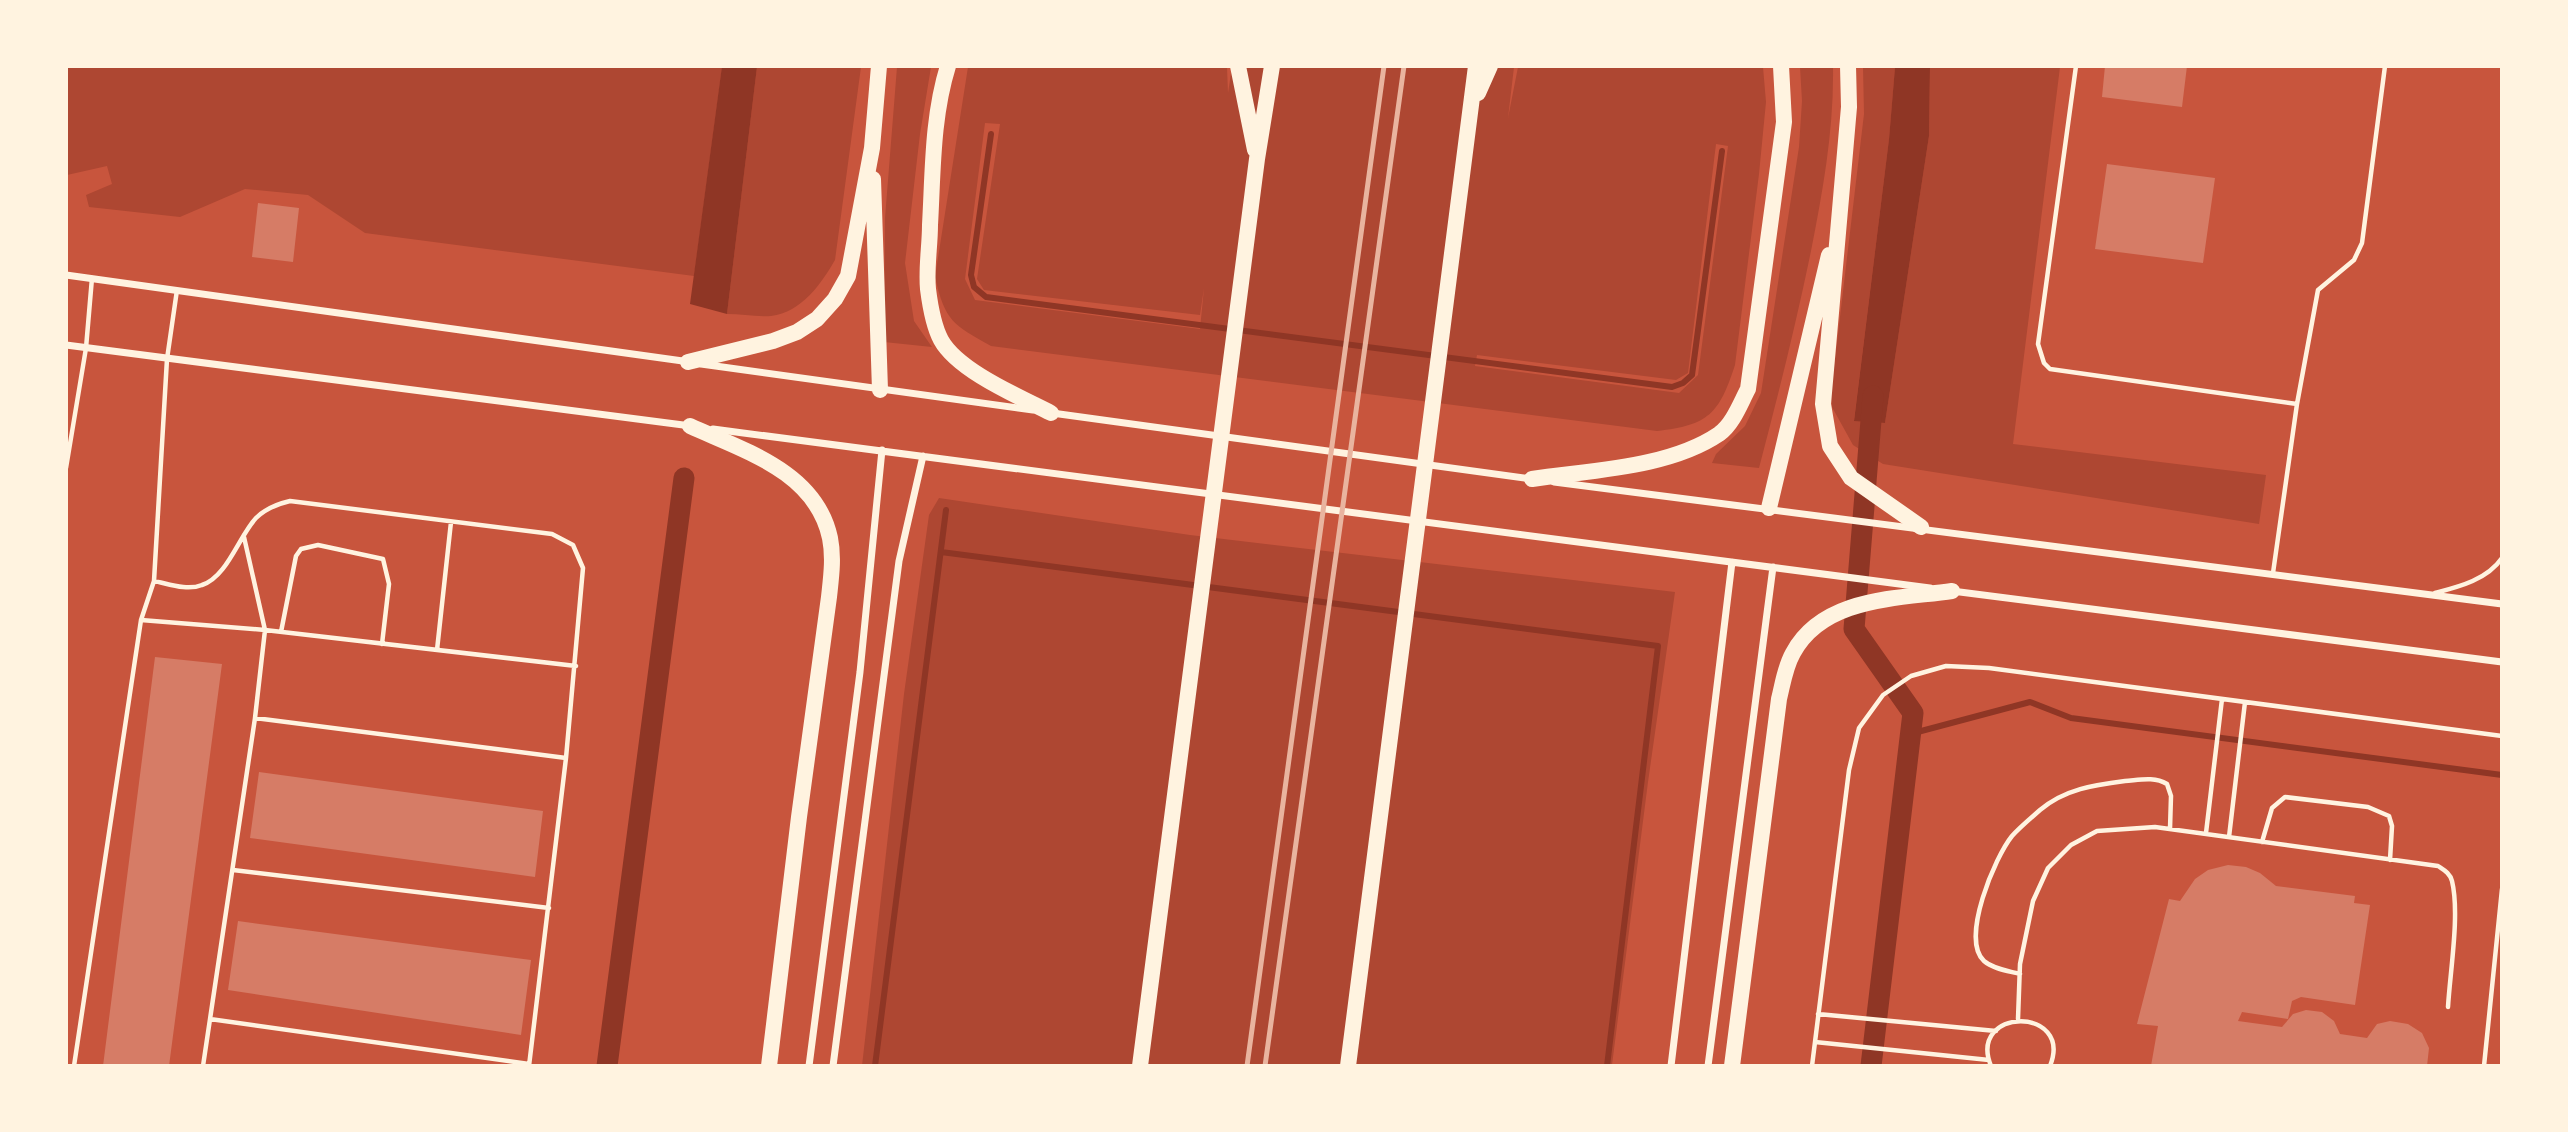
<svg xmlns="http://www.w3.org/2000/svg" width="2568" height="1132" font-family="Raleway,sans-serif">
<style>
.green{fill:#ae4732;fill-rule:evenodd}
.water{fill:#8f3625}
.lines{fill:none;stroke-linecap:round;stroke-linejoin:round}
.stream{stroke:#8f3625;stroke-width:6}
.canal{stroke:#8f3625;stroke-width:21}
.building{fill:#d67c66}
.service{stroke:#fff3e0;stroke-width:4.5}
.minor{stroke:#fff3e0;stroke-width:7}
.trunk{stroke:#fff3e0;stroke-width:16}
.rail{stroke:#e9b49f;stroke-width:5}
</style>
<rect width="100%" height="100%" fill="#c8553d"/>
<!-- green -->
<path class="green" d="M 66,67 L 722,67 L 694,276 L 365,233 L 308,195 L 245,189 L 180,217 L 89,207 L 86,195 L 112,184 L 107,166 L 67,175 Z
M 757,67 L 861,67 L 835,260 C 821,284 802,312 771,316 C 757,317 741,314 727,314 Z
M 897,67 L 931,67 L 920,134 L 905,263 L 914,321 L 932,347 L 884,342 L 885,218 Z
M 968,67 L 1227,67 L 1228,93 L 1232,67 L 1514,67 L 1508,118 L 1518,67 L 1763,67 L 1766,102 L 1759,174 L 1735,365 C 1719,414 1709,425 1657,431 L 991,346 C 953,325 945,321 935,277 ZM 985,123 L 1000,124 L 977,279 L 984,290 L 1200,315 L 1204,288 L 1200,329 L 975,300 L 965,279 ZM 1716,144 L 1728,146 L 1698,375 L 1679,393 L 1475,366 L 1477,355 L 1676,380 L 1688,373 Z
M 1800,67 L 1833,67 C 1834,129 1823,190 1811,251 C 1796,324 1778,396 1759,468 L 1712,463 L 1716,454 L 1745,426 L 1761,393 L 1799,147 L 1802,101 Z
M 1863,67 L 1895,67 L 1889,139 L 1854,420 L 1885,423 L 1929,136 L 1930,67 L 2060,67 L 2013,444 L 2266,475 L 2259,524 L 1883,464 L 1853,445 L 1832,407 L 1831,393 L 1864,114 Z
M 939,498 L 1190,535 L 1675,592 L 1648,782 L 1612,1065 L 862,1066 L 904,694 L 929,515 Z"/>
<!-- water -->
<path class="water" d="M 722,66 L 757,67 L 727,314 L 690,304 Z
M 1895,67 L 1930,67 L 1929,136 L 1885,423 L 1854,421 L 1889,139 Z"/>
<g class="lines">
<!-- stream -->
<path class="stream" d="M 991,134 L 971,275 L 974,287 L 986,297 L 1672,387 L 1683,383 L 1692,375 L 1722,151
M 941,552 L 1658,646 L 1607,1066
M 1910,734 L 2030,702 L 2071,718 L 2502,775
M 875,1066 L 946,510"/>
<!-- canal -->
<path class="canal" d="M 607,1066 L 684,478
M 1871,1066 L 1913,713 L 1854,629 L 1873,396"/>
</g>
<!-- building -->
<path class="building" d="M 2105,66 L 2187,66 L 2182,107 L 2102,97 Z
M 2107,164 L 2215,178 L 2203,263 L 2095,249 Z
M 258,203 L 299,208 L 293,262 L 252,257 Z
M 155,657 L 222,664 L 169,1066 L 103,1066 Z
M 259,772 L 543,811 L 535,877 L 250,838 Z
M 2228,865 L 2246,867 L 2260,873 L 2276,886 L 2355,896 L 2354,903 L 2370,905 L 2355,1005 L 2301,997 L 2292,1001 L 2288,1019 L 2242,1012 L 2238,1021 L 2282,1027 L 2293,1014 L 2306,1010 L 2322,1012 L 2334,1021 L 2340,1034 L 2367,1038 L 2377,1024 L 2390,1021 L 2408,1024 L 2422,1033 L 2429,1048 L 2427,1066 L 2151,1066 L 2158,1026 L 2137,1024 L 2169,899 L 2180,901 L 2195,879 L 2208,870 Z
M 238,921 L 531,960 L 521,1035 L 228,990 Z"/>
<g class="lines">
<!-- service -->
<path class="service" d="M 2076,66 L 2038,344 L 2044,363 L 2050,369 L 2297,404
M 66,468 L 86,348 L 92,278
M 244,537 L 265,630 L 576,666
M 2273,573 L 2297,404 L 2318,290 L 2354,260 L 2362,243 L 2385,66
M 154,581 C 169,584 187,591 202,585 C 227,577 239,536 256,518 C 266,508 277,504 290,501 L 552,534 L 573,545 L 583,568 L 566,758
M 2435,593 C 2458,587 2487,580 2502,558
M 141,620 L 265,630 L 255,718
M 281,632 L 296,556 L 301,549 L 318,545 L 383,559 L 389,584 L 382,644
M 437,650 L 451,522
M 2206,833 L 2222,699
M 2229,837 L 2245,702
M 2262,842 L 2272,808 L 2285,797 L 2368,807 L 2389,816 L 2392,826 L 2390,860
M 233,870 L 549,908
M 2020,974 C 2009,971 1993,969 1984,961 C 1960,939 1995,857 2012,836 C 2020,827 2031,818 2040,810 C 2065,789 2094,785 2125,781 C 2139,780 2154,776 2167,784 L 2171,796 L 2170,829
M 1818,1014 L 1996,1031
M 210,1019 L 529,1064
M 2018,1019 L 2020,964 L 2033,901 L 2048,868 L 2071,845 L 2097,831 L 2155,827 L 2438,866 C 2444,870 2450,873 2452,881 C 2460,914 2450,972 2448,1007
M 1815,1042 L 1989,1060
M 74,1066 L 141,620 L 154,581 L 167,359 L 177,290
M 203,1066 L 255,718 L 566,758 L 529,1066
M 1812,1066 L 1849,770 L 1859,728 L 1883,695 L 1911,676 L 1946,666 L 1989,668 L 2502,736
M 1991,1066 C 1967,1007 2074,1006 2050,1066
M 2484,1066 L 2502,889"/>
<!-- minor -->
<path class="minor" d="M 66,275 L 690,362
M 66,345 L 691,426
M 701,364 L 1033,410
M 1052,413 L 1532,479
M 713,429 L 1930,588
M 1554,482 L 2502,604
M 1952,591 L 2502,662
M 809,1066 L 860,672 L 882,450
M 833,1066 L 899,561 L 923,456
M 1671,1066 L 1732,562
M 1708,1066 L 1773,567"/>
<!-- trunk -->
<path class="trunk" d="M 948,66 C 932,117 933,173 930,225 C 930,246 926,268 928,289 C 930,305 933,325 941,340 C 958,371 1020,397 1051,413
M 1238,66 L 1255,150
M 1848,66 L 1849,107 L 1823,404 L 1830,446 L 1851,478 L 1921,527
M 1478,93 L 1490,66
M 873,179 L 880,390
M 688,362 L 773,341 L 797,332 L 817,319 L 835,299 L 848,276 L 872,148 L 879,66
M 690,426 C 745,451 816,472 830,538 C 834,558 831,578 829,597 L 799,817 L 769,1066
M 1532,479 C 1591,470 1669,468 1719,434 C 1733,424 1740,404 1748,389 L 1784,122 L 1781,66
M 1769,508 L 1829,255
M 1140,1066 L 1257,159 L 1272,66
M 1348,1066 L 1476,66
M 1732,1066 L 1779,699 C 1783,683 1785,667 1793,653 C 1823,597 1897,599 1952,591"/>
<!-- rail -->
<path class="rail" d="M 1247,1066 L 1384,66
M 1265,1066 L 1404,66"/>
</g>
<!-- border -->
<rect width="2568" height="1132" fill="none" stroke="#fff3e0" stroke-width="136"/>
</svg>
